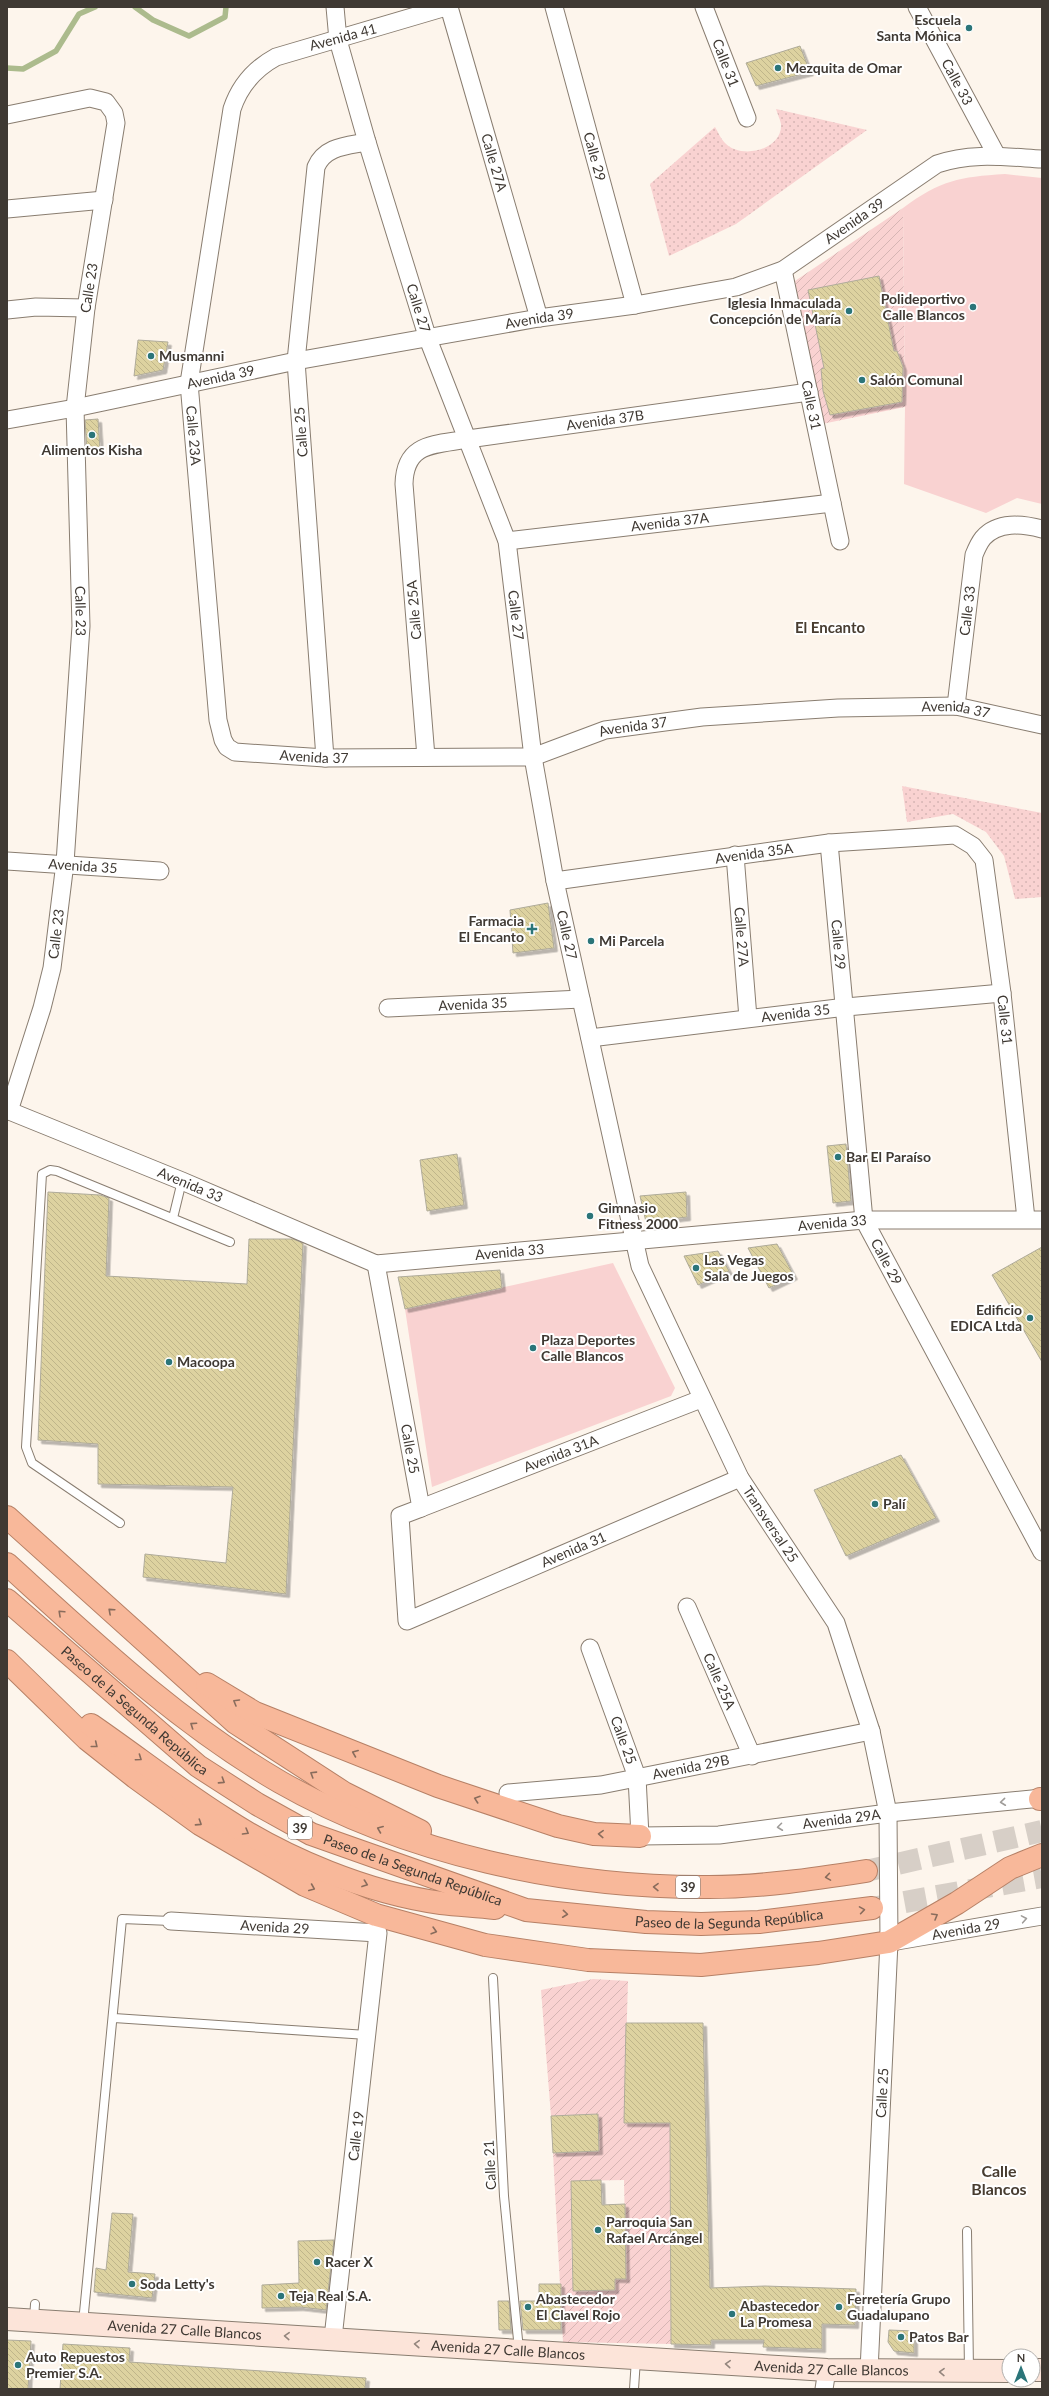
<svg xmlns="http://www.w3.org/2000/svg" width="1049" height="2396" font-family="Lato,sans-serif">
<style>
.park{fill:url(#park-dots)}
.garden{fill:url(#garden-furrows);fill-rule:evenodd}
.pitch{fill:#f9d2d1}
.lines{fill:none;stroke-linecap:round;stroke-linejoin:round}
.stream{stroke:#acbb8d;stroke-width:5.5}
.building{fill:url(#building-back-hatch);stroke:#afab9a;filter:url(#shadow)}
.trunk-tunnel{stroke:#d7cfc7;stroke-width:22;stroke-dasharray:22 11;stroke-linecap:butt}
.service-casing{stroke:#897d70;stroke-width:10}
.minor-casing{stroke:#897d70;stroke-width:19}
.secondary-casing{stroke:#897d70;stroke-width:24}
.trunk-casing{stroke:#b68066;stroke-width:24}
.service{stroke:#fff;stroke-width:8}
.minor{stroke:#fff;stroke-width:17}
.secondary{stroke:#fce4d9;stroke-width:22}
.trunk{stroke:#f8b89a;stroke-width:22}
.oneway{stroke:#896c5c}
.oneway2{stroke:#9f9c99}
.oneway3{stroke:#94867e}
.poi-dot{fill:#2b7579;stroke:#fff;stroke-width:1.5}
.labels{text-anchor:middle;stroke-width:4;stroke-linejoin:round;paint-order:stroke}
.shield{fill:#fff;stroke:#797470;stroke-width:1}
.shield-label{font-size:13px;font-weight:bold;fill:#3f3933}
.poi-label{font-size:14px;font-weight:bold;fill:#3f3933;stroke:#fff;text-anchor:start}
.street-label{font-size:14px;fill:#3f3933;stroke:#fff}
.neighbourhood-label{font-size:15px;font-weight:bold;fill:#483d31;stroke:#fff}
.quarter-label{font-size:16px;font-weight:bold;fill:#483d31;stroke:#fff}
</style>
<defs>
<pattern id="park-dots" width="8" height="8" patternUnits="userSpaceOnUse"><rect width="8" height="8" fill="#f9d2d1"/><path d="M2 2h.1M6 6h.1" fill="none" stroke="#d6b5b4" stroke-width="1.8" stroke-linecap="round"/></pattern>
<pattern id="garden-furrows" width="10" height="10" patternUnits="userSpaceOnUse"><rect width="10" height="10" fill="#f9d2d1"/><path d="M-1 1l2-2M0 10L10 0M9 11l2-2" fill="none" stroke="#d6b5b4"/></pattern>
<pattern id="building-back-hatch" width="6" height="6" patternUnits="userSpaceOnUse"><rect width="6" height="6" fill="#ddd2a0"/><path d="M-1 5l2 2M0 0l6 6M5-1l2 2" fill="none" stroke="#bfb58a"/></pattern>
<filter id="shadow"><feDropShadow dx="3.5" dy="3.5" stdDeviation="0" flood-color="#0004"/></filter>
</defs>
<rect width="100%" height="100%" fill="#fdf5ec"/>
<!-- park -->
<path class="park" d="M 776,109 L 867,130 L 736,224 L 669,256 L 650,184 L 715,127 C 718,132 721,139 725,143 C 741,160 783,150 781,124 C 780,119 777,113 776,109 Z
M 902,786 L 1042,813 L 1042,897 L 1015,899 L 1004,856 L 986,832 L 953,814 L 907,822 Z"/>
<!-- garden -->
<path class="garden" d="M 903,208 L 905,407 L 822,424 L 795,281 Z
M 593,1979 L 628,1981 L 624,2122 L 670,2123 L 671,2344 L 563,2342 L 553,2153 L 599,2151 L 598,2114 L 551,2116 L 541,1990 ZM 624,2180 L 626,2278 L 615,2279 L 615,2290 L 584,2291 L 584,2280 L 572,2280 L 571,2181 Z"/>
<!-- pitch -->
<path class="pitch" d="M 1005,174 L 1042,178 L 1042,504 L 1017,498 L 986,513 L 904,484 L 905,407 L 903,208 C 941,180 959,177 1005,174 Z
M 613,1263 L 675,1388 L 671,1396 L 432,1487 L 405,1309 Z"/>
<g class="lines">
<!-- stream -->
<path class="stream" d="M 135,7 L 153,20 L 189,36 L 225,17 L 226,7
M 7,68 L 23,69 L 56,51 L 79,14 L 95,7"/>
</g>
<!-- building -->
<path class="building" d="M 800,46 L 810,72 L 756,86 L 746,63 Z
M 879,276 L 894,351 L 897,351 L 903,367 L 902,402 L 830,415 L 823,391 L 821,369 L 824,368 L 808,290 Z
M 138,340 L 168,342 L 163,370 L 134,376 Z
M 98,419 L 100,450 L 87,451 L 85,420 Z
M 548,903 L 554,948 L 513,953 L 510,910 Z
M 846,1144 L 851,1201 L 833,1203 L 827,1146 Z
M 457,1154 L 464,1205 L 427,1211 L 420,1160 Z
M 48,1192 L 100,1195 L 109,1198 L 106,1276 L 247,1284 L 249,1239 L 293,1239 L 303,1243 L 286,1594 L 143,1577 L 145,1554 L 226,1563 L 233,1487 L 98,1484 L 98,1444 L 38,1440 Z
M 686,1192 L 687,1217 L 646,1222 L 640,1196 Z
M 777,1244 L 794,1276 L 769,1288 L 748,1248 Z
M 1042,1247 L 1042,1362 L 992,1275 Z
M 718,1251 L 729,1271 L 698,1285 L 684,1256 Z
M 500,1270 L 502,1288 L 405,1309 L 398,1277 Z
M 901,1455 L 936,1518 L 846,1556 L 814,1490 Z
M 626,2023 L 703,2023 L 710,2288 L 765,2286 L 856,2289 L 855,2325 L 822,2324 L 822,2349 L 763,2347 L 764,2340 L 711,2340 L 711,2345 L 671,2344 L 670,2123 L 624,2123 Z
M 598,2114 L 599,2151 L 553,2153 L 551,2116 Z
M 601,2180 L 602,2205 L 625,2204 L 626,2279 L 615,2279 L 615,2290 L 573,2291 L 571,2181 Z
M 112,2213 L 133,2214 L 128,2272 L 155,2274 L 152,2298 L 94,2292 L 96,2268 L 106,2270 Z
M 334,2240 L 326,2310 L 300,2307 L 262,2308 L 262,2285 L 299,2283 L 298,2241 Z
M 539,2284 L 561,2284 L 561,2330 L 523,2330 L 520,2301 L 539,2301 Z
M 498,2301 L 509,2301 L 511,2330 L 499,2330 Z
M 889,2330 L 914,2331 L 914,2353 L 894,2351 L 888,2342 Z
M 7,2340 L 31,2341 L 28,2389 L 7,2389 Z
M 63,2344 L 130,2348 L 129,2362 L 366,2378 L 365,2389 L 60,2389 Z"/>
<g class="lines">
<!-- trunk-tunnel -->
<path class="trunk-tunnel" d="M 866,1871 L 1042,1831
M 872,1908 L 1042,1877"/>
<defs>
<path id="service" d="M 173,1218 L 182,1181
M 120,1523 L 32,1463 L 26,1447 L 42,1174 L 50,1170 L 57,1171 L 230,1242
M 493,1978 L 504,2196 L 519,2350
M 114,2018 L 367,2035
M 967,2231 L 969,2370
M 34,2319 L 35,2304
M 83,2323 L 122,1919 L 171,1921
M 634,2389 L 636,2359"/>
<g id="minor">
<path id="s1" d="M 335,7 L 338,40 L 367,142 L 428,339 L 507,541 L 533,757 L 555,881 L 640,1266 L 740,1478 L 836,1623 L 871,1731 L 888,1813 L 889,1942 L 869,2371"/>
<path id="s2" d="M 446,7 L 276,57 C 254,69 240,85 232,109 L 189,383 L 218,720 L 223,740 L 227,747 L 235,752 L 325,758 L 533,757 L 605,730 L 702,717 L 838,708 L 956,706 L 1042,725"/>
<path id="s3" d="M 449,7 L 539,318"/>
<path id="s4" d="M 554,7 L 635,305"/>
<path id="s5" d="M 704,7 L 747,118"/>
<path id="s6" d="M 917,7 L 997,156"/>
<path id="s7" d="M 7,115 L 90,98 L 106,102 L 114,113 L 116,123 L 86,308 L 75,408 L 81,626 L 65,863 L 52,968 L 42,1008 L 9,1111"/>
<path d="M 7,209 L 104,200"/>
<path id="s8" d="M 783,270 L 840,541"/>
<path d="M 7,310 L 36,307 L 86,308"/>
<path id="s9" d="M 7,420 L 75,408 L 296,361 L 539,318 L 635,305 L 736,287 L 783,270 L 937,164 C 971,152 1006,157 1042,159"/>
<path id="s10" d="M 507,541 L 832,503"/>
<path id="s11" d="M 956,706 L 974,555 C 976,550 979,543 983,538 C 998,521 1022,524 1042,529"/>
<path id="s12" d="M 426,757 L 404,484 C 405,442 435,445 468,439 L 809,392"/>
<path d="M 325,758 L 296,361 L 316,167 C 325,146 347,146 367,142"/>
<path id="s13" d="M 829,843 L 864,1220 L 1042,1552"/>
<path id="s14" d="M 735,855 L 748,1018"/>
<path id="s15" d="M 7,861 L 160,871"/>
<path id="s16" d="M 555,881 L 829,843 L 955,835 L 973,846 L 984,860 L 1002,993 L 1026,1219"/>
<path id="s17" d="M 388,1008 L 581,999"/>
<path id="s18" d="M 590,1038 L 846,1007 L 1002,993"/>
<path id="s19" d="M 7,1110 L 182,1181 L 376,1264 L 864,1220 L 1042,1220"/>
<path id="s20" d="M 376,1264 L 421,1508 L 400,1516 L 407,1621 L 740,1478"/>
<path id="s21" d="M 421,1508 L 701,1399"/>
<path id="s22" d="M 687,1607 L 752,1756"/>
<path id="s23" d="M 590,1648 L 637,1777 L 640,1836 L 719,1835 L 888,1813 L 1042,1798"/>
<path id="s24" d="M 508,1793 L 601,1785 L 871,1731"/>
<path id="s25" d="M 171,1921 L 378,1933 L 333,2338"/>
<path id="s26" d="M 897,1941 L 1042,1916"/>
<path d="M 824,2389 L 827,2370"/>
</g>
<g id="secondary">
<path id="s27" d="M 7,2319 L 827,2370 L 1009,2371"/>
<path d="M 1033,2370 L 1042,2370"/>
</g>
<g id="trunk">
<path d="M 7,1517 L 236,1723 L 344,1793 L 420,1831"/>
<path d="M 7,1564 C 94,1643 177,1722 280,1782 C 406,1854 565,1888 709,1887 C 762,1887 814,1879 866,1871"/>
<path id="s28" d="M 7,1600 L 198,1766 L 257,1804 L 311,1834 L 526,1910 L 646,1922 L 701,1924 L 759,1922 L 872,1908"/>
<path d="M 7,1661 L 87,1739 L 135,1777 L 200,1824 L 305,1885 L 376,1915 L 485,1945 L 588,1960 L 701,1965 L 818,1953 L 889,1942 L 957,1903 L 1010,1868 L 1042,1855"/>
<path d="M 207,1684 L 255,1713 L 438,1786 L 558,1826 L 594,1834 L 640,1836"/>
<path d="M 91,1725 C 136,1756 179,1790 225,1819 C 286,1859 368,1893 441,1903 C 459,1905 477,1906 495,1908"/>
<path d="M 1040,1799 L 1042,1799"/>
</g>
</defs>
<!-- service casing -->
<use href="#service" class="service-casing"/>
<!-- minor casing -->
<use href="#minor" class="minor-casing"/>
<!-- secondary casing -->
<use href="#secondary" class="secondary-casing"/>
<!-- trunk casing -->
<use href="#trunk" class="trunk-casing"/>
<!-- service -->
<use href="#service" class="service"/>
<!-- minor -->
<use href="#minor" class="minor"/>
<!-- secondary -->
<use href="#secondary" class="secondary"/>
<!-- trunk -->
<use href="#trunk" class="trunk"/>
</g>
<!-- one-way arrows -->
<defs><path id="oneway-chevron" d="M-2-3.5L2.5 0L-2 3.5" fill="none" stroke-width="1.6" stroke-linecap="round" stroke-linejoin="round"/></defs>
<g class="oneway">
<use href="#oneway-chevron" transform="translate(111 1611) rotate(-138)"/>
<use href="#oneway-chevron" transform="translate(61 1613) rotate(-137)"/>
<use href="#oneway-chevron" transform="translate(236 1702) rotate(-150)"/>
<use href="#oneway-chevron" transform="translate(193 1725) rotate(-146)"/>
<use href="#oneway-chevron" transform="translate(95 1745) rotate(39)"/>
<use href="#oneway-chevron" transform="translate(355 1753) rotate(-158)"/>
<use href="#oneway-chevron" transform="translate(139 1758) rotate(35)"/>
<use href="#oneway-chevron" transform="translate(313 1774) rotate(-148)"/>
<use href="#oneway-chevron" transform="translate(222 1781) rotate(33)"/>
<use href="#oneway-chevron" transform="translate(477 1799) rotate(-161)"/>
<use href="#oneway-chevron" transform="translate(199 1823) rotate(33)"/>
<use href="#oneway-chevron" transform="translate(380 1829) rotate(-158)"/>
<use href="#oneway-chevron" transform="translate(246 1832) rotate(30)"/>
<use href="#oneway-chevron" transform="translate(601 1834) rotate(-177)"/>
<use href="#oneway-chevron" transform="translate(828 1877) rotate(171)"/>
<use href="#oneway-chevron" transform="translate(365 1884) rotate(20)"/>
<use href="#oneway-chevron" transform="translate(656 1887) rotate(-179)"/>
<use href="#oneway-chevron" transform="translate(312 1888) rotate(23)"/>
<use href="#oneway-chevron" transform="translate(862 1910) rotate(-9)"/>
<use href="#oneway-chevron" transform="translate(565 1914) rotate(6)"/>
<use href="#oneway-chevron" transform="translate(935 1916) rotate(-30)"/>
<use href="#oneway-chevron" transform="translate(434 1931) rotate(16)"/>
</g>
<g class="oneway2">
<use href="#oneway-chevron" transform="translate(1003 1802) rotate(174)"/>
<use href="#oneway-chevron" transform="translate(780 1827) rotate(173)"/>
<use href="#oneway-chevron" transform="translate(1024 1919) rotate(-10)"/>
</g>
<g class="oneway3">
<use href="#oneway-chevron" transform="translate(287 2336) rotate(-177)"/>
<use href="#oneway-chevron" transform="translate(417 2344) rotate(-176)"/>
<use href="#oneway-chevron" transform="translate(728 2364) rotate(-176)"/>
<use href="#oneway-chevron" transform="translate(942 2372) rotate(-179)"/>
</g>
<!-- markers -->
<g class="poi-dot">
<circle cx="969" cy="28" r="4"/>
<circle cx="778" cy="68" r="4"/>
<circle cx="973" cy="307" r="4"/>
<circle cx="849" cy="311" r="4"/>
<circle cx="151" cy="356" r="4"/>
<circle cx="862" cy="380" r="4"/>
<circle cx="92" cy="435" r="4"/>
<path d="M530 923h4v4h4v4h-4v4h-4v-4h-4v-4h4z"/>
<circle cx="591" cy="941" r="4"/>
<circle cx="838" cy="1157" r="4"/>
<circle cx="590" cy="1216" r="4"/>
<circle cx="696" cy="1268" r="4"/>
<circle cx="1030" cy="1318" r="4"/>
<circle cx="533" cy="1348" r="4"/>
<circle cx="169" cy="1362" r="4"/>
<circle cx="875" cy="1504" r="4"/>
<circle cx="598" cy="2230" r="4"/>
<circle cx="317" cy="2262" r="4"/>
<circle cx="132" cy="2284" r="4"/>
<circle cx="281" cy="2296" r="4"/>
<circle cx="528" cy="2307" r="4"/>
<circle cx="839" cy="2307" r="4"/>
<circle cx="732" cy="2314" r="4"/>
<circle cx="901" cy="2337" r="4"/>
<circle cx="18" cy="2365" r="4"/>
</g>
<g class="labels">
<!-- shield labels -->
<g class="shield">
<rect x="288" y="1817" width="24" height="22" rx="3"/>
<rect x="676" y="1876" width="24" height="22" rx="3"/>
</g>
<g class="shield-label">
<text x="300" y="1833">39</text>
<text x="688" y="1892">39</text>
</g>
<!-- poi labels -->
<g class="poi-label">
<text x="961" y="25" text-anchor="end">Escuela<tspan x="961" dy="16">Santa Mónica</tspan></text>
<text x="786" y="73">Mezquita de Omar</text>
<text x="965" y="304" text-anchor="end">Polideportivo<tspan x="965" dy="16">Calle Blancos</tspan></text>
<text x="841" y="308" text-anchor="end">Iglesia Inmaculada<tspan x="841" dy="16">Concepción de María</tspan></text>
<text x="159" y="361">Musmanni</text>
<text x="870" y="385">Salón Comunal</text>
<text x="92" y="455" text-anchor="middle">Alimentos Kisha</text>
<text x="524" y="926" text-anchor="end">Farmacia<tspan x="524" dy="16">El Encanto</tspan></text>
<text x="599" y="946">Mi Parcela</text>
<text x="846" y="1162">Bar El Paraíso</text>
<text x="598" y="1213">Gimnasio<tspan x="598" dy="16">Fitness 2000</tspan></text>
<text x="704" y="1265">Las Vegas<tspan x="704" dy="16">Sala de Juegos</tspan></text>
<text x="1022" y="1315" text-anchor="end">Edificio<tspan x="1022" dy="16">EDICA Ltda</tspan></text>
<text x="541" y="1345">Plaza Deportes<tspan x="541" dy="16">Calle Blancos</tspan></text>
<text x="177" y="1367">Macoopa</text>
<text x="883" y="1509">Palí</text>
<text x="606" y="2227">Parroquia San<tspan x="606" dy="16">Rafael Arcángel</tspan></text>
<text x="325" y="2267">Racer X</text>
<text x="140" y="2289">Soda Letty's</text>
<text x="289" y="2301">Teja Real S.A.</text>
<text x="536" y="2304">Abastecedor<tspan x="536" dy="16">El Clavel Rojo</tspan></text>
<text x="847" y="2304">Ferretería Grupo<tspan x="847" dy="16">Guadalupano</tspan></text>
<text x="740" y="2311">Abastecedor<tspan x="740" dy="16">La Promesa</tspan></text>
<text x="909" y="2342">Patos Bar</text>
<text x="26" y="2362">Auto Repuestos<tspan x="26" dy="16">Premier S.A.</tspan></text>
</g>
<!-- street labels -->
<g class="street-label">
<text transform="translate(343 37) rotate(-15)" y="5">Avenida 41</text>
<text dy="5" stroke="none"><textPath href="#s5" startOffset="60">Calle 31</textPath></text>
<text dy="5" stroke="none"><textPath href="#s6" startOffset="85">Calle 33</textPath></text>
<text dy="5" stroke="none"><textPath href="#s4" startOffset="155">Calle 29</textPath></text>
<text dy="5" stroke="none"><textPath href="#s3" startOffset="162">Calle 27A</textPath></text>
<text dy="5" stroke="none"><textPath href="#s9" startOffset="878">Avenida 39</textPath></text>
<text transform="translate(89 288) rotate(-81)" y="5">Calle 23</text>
<text dy="5" stroke="none"><textPath href="#s1" startOffset="313">Calle 27</textPath></text>
<text dy="5" stroke="none"><textPath href="#s9" startOffset="542">Avenida 39</textPath></text>
<text dy="5" stroke="none"><textPath href="#s9" startOffset="218">Avenida 39</textPath></text>
<text dy="5" stroke="none"><textPath href="#s8" startOffset="138">Calle 31</textPath></text>
<text dy="5" stroke="none"><textPath href="#s12" startOffset="501">Avenida 37B</textPath></text>
<text transform="translate(301 432) rotate(-94)" y="5">Calle 25</text>
<text dy="5" stroke="none"><textPath href="#s2" startOffset="577">Calle 23A</textPath></text>
<text dy="5" stroke="none"><textPath href="#s10" startOffset="164">Avenida 37A</textPath></text>
<text transform="translate(414 610) rotate(-95)" y="5">Calle 25A</text>
<text dy="5" stroke="none"><textPath href="#s7" startOffset="616">Calle 23</textPath></text>
<text dy="5" stroke="none"><textPath href="#s11" startOffset="96">Calle 33</textPath></text>
<text dy="5" stroke="none"><textPath href="#s1" startOffset="637">Calle 27</textPath></text>
<text dy="5" stroke="none"><textPath href="#s2" startOffset="1628">Avenida 37</textPath></text>
<text dy="5" stroke="none"><textPath href="#s2" startOffset="1304">Avenida 37</textPath></text>
<text dy="5" stroke="none"><textPath href="#s2" startOffset="980">Avenida 37</textPath></text>
<text dy="5" stroke="none"><textPath href="#s16" startOffset="201">Avenida 35A</textPath></text>
<text dy="5" stroke="none"><textPath href="#s15" startOffset="76">Avenida 35</textPath></text>
<text transform="translate(56 934) rotate(-83)" y="5">Calle 23</text>
<text dy="5" stroke="none"><textPath href="#s1" startOffset="961">Calle 27</textPath></text>
<text dy="5" stroke="none"><textPath href="#s14" startOffset="82">Calle 27A</textPath></text>
<text dy="5" stroke="none"><textPath href="#s13" startOffset="102">Calle 29</textPath></text>
<text dy="5" stroke="none"><textPath href="#s17" startOffset="85">Avenida 35</textPath></text>
<text dy="5" stroke="none"><textPath href="#s18" startOffset="207">Avenida 35</textPath></text>
<text dy="5" stroke="none"><textPath href="#s16" startOffset="603">Calle 31</textPath></text>
<text dy="5" stroke="none"><textPath href="#s19" startOffset="198">Avenida 33</textPath></text>
<text dy="5" stroke="none"><textPath href="#s19" startOffset="858">Avenida 33</textPath></text>
<text dy="5" stroke="none"><textPath href="#s19" startOffset="534">Avenida 33</textPath></text>
<text dy="5" stroke="none"><textPath href="#s13" startOffset="426">Calle 29</textPath></text>
<text dy="5" stroke="none"><textPath href="#s20" startOffset="188">Calle 25</textPath></text>
<text dy="5" stroke="none"><textPath href="#s21" startOffset="150">Avenida 31A</textPath></text>
<text dy="5" stroke="none"><textPath href="#s1" startOffset="1590">Transversal 25</textPath></text>
<text dy="5" stroke="none"><textPath href="#s20" startOffset="557">Avenida 31</textPath></text>
<text dy="5" stroke="none"><textPath href="#s22" startOffset="81">Calle 25A</textPath></text>
<text dy="5" stroke="none"><textPath href="#s28" startOffset="169">Paseo de la Segunda República</textPath></text>
<text dy="5" stroke="none"><textPath href="#s23" startOffset="98">Calle 25</textPath></text>
<text dy="5" stroke="none"><textPath href="#s24" startOffset="185">Avenida 29B</textPath></text>
<text dy="5" stroke="none"><textPath href="#s23" startOffset="399">Avenida 29A</textPath></text>
<text dy="5" stroke="none"><textPath href="#s28" startOffset="493">Paseo de la Segunda República</textPath></text>
<text dy="5" stroke="none"><textPath href="#s28" startOffset="817">Paseo de la Segunda República</textPath></text>
<text dy="5" stroke="none"><textPath href="#s25" startOffset="104">Avenida 29</textPath></text>
<text dy="5" stroke="none"><textPath href="#s26" startOffset="70">Avenida 29</textPath></text>
<text transform="translate(882 2093) rotate(-87)" y="5">Calle 25</text>
<text transform="translate(356 2136) rotate(-83)" y="5">Calle 19</text>
<text transform="translate(490 2165) rotate(-93)" y="5">Calle 21</text>
<text dy="5" stroke="none"><textPath href="#s27" startOffset="178">Avenida 27 Calle Blancos</textPath></text>
<text dy="5" stroke="none"><textPath href="#s27" startOffset="502">Avenida 27 Calle Blancos</textPath></text>
<text dy="5" stroke="none"><textPath href="#s27" startOffset="826">Avenida 27 Calle Blancos</textPath></text>
</g>
<!-- neighbourhood labels -->
<g class="neighbourhood-label">
<text x="830" y="633">El Encanto</text>
</g>
<!-- quarter labels -->
<g class="quarter-label">
<text x="999" y="2177">Calle<tspan x="999" dy="18">Blancos</tspan></text>
</g>
</g>
<!-- border -->
<rect width="1049" height="2396" fill="none" stroke="#3f3933" stroke-width="16"/>
<!-- north arrow -->
<g transform="translate(1021 2368)"><circle r="19" fill="#ffffff" stroke="#b2b0ad"/>
<path d="M0-3L7 15L0 10L-7 15Z" fill="#2b7579"/>
<text y="-6" font-size="11" font-weight="bold" text-anchor="middle" fill="#3f3933">N</text>
</g>
</svg>
